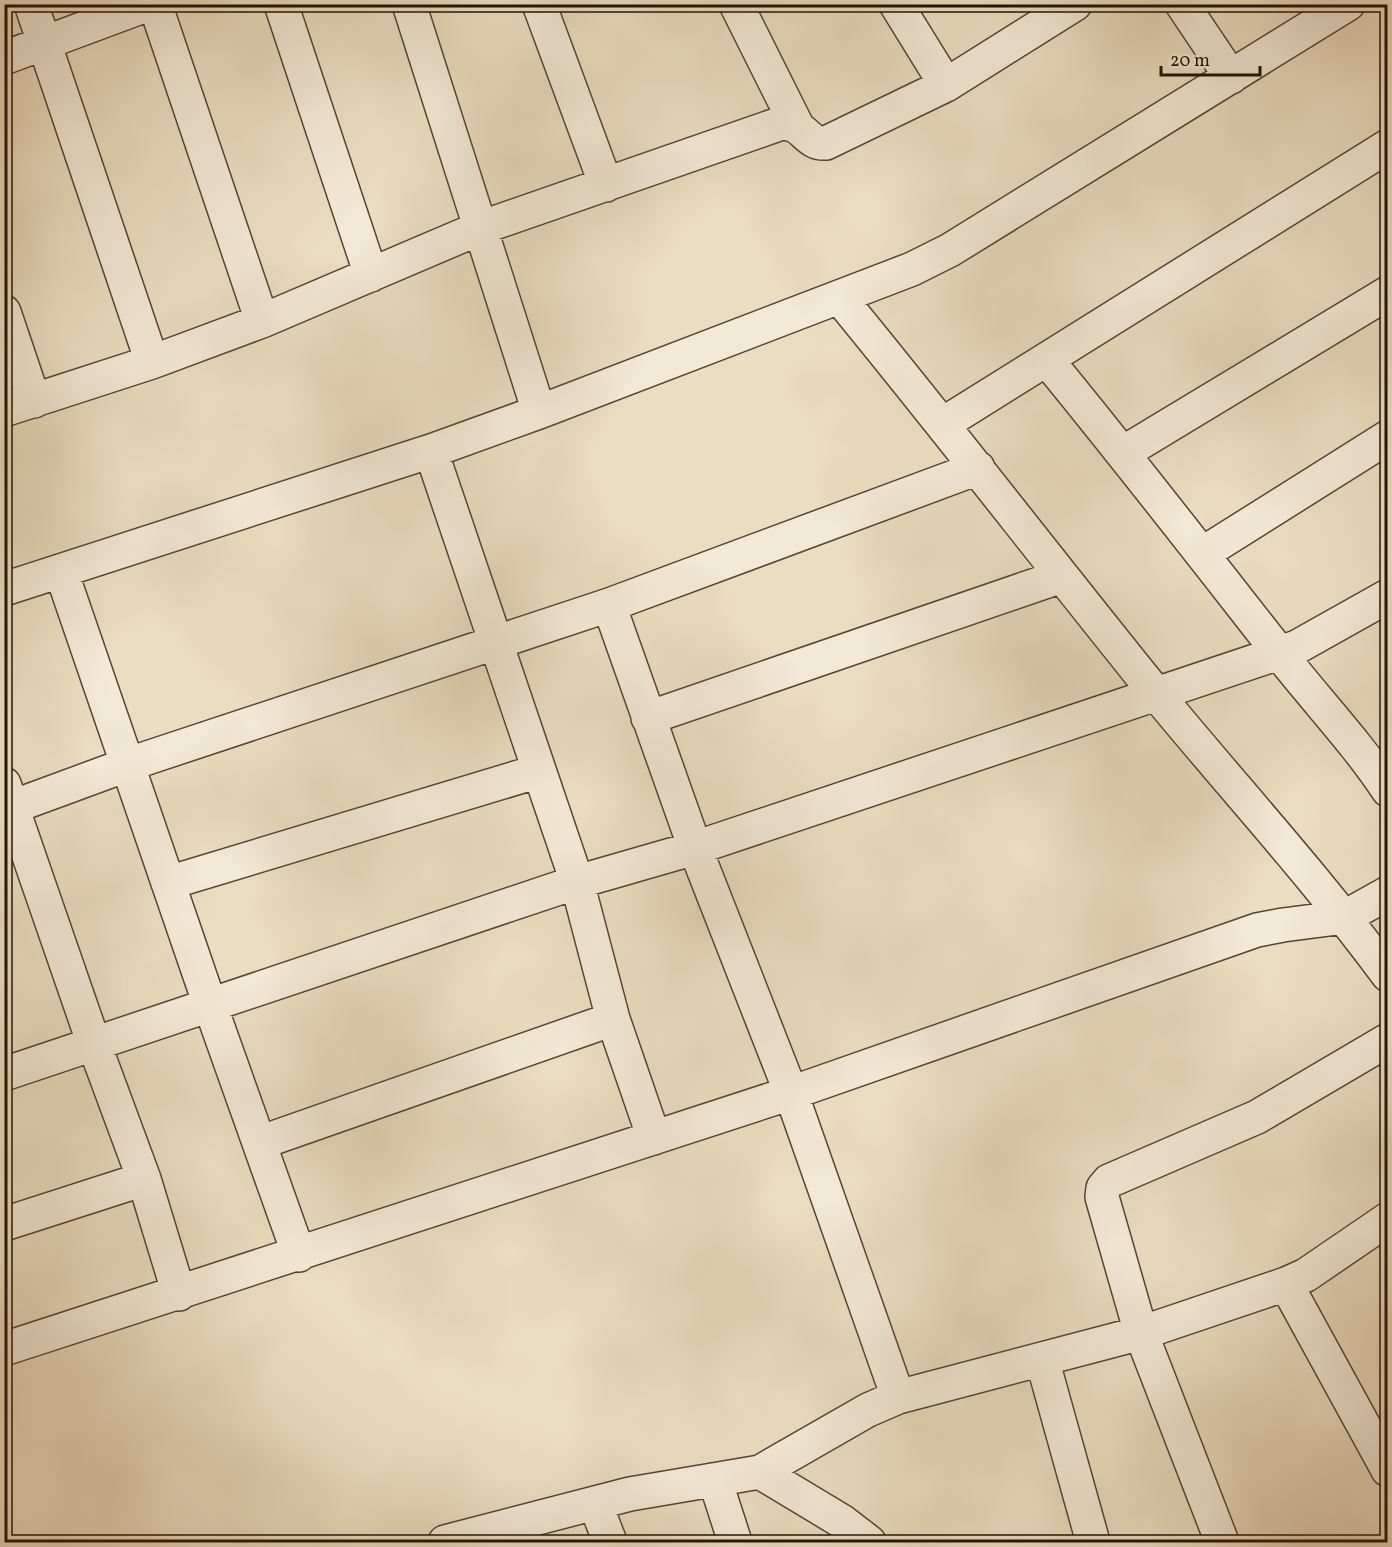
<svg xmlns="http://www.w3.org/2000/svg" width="1392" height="1547" font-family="Vollkorn,serif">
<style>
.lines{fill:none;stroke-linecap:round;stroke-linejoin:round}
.minor-casing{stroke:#544632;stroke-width:36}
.minor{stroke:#f2e9d6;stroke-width:33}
</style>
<rect width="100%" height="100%" fill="#ebddc0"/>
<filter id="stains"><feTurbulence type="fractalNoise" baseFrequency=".00333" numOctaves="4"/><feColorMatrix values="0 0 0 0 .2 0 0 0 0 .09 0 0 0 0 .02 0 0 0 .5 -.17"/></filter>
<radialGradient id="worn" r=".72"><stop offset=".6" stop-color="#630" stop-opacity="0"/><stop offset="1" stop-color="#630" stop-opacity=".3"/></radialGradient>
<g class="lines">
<defs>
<path id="minor" d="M 31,4 L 152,362
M 155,4 L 262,321
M 281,4 L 371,275
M 409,4 L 539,412
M 539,4 L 606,185
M 736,4 L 797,126
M 896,4 L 946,85
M 1182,4 L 1231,77
M 4,58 L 149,4
M 839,297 C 946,427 1048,560 1154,691 C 1232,786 1315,876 1388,975
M 4,312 L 34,401
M 1047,360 C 1125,455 1201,553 1277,650 C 1313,697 1355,740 1388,790
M 4,410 L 152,362 L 262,321 L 480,228 L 779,124 C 804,120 805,145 826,143 L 946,85 L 1075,4
M 943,424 L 1388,146
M 431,451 L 577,882 L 613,1019 L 654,1138
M 1123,453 L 1388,293
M 1202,554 L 1388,437
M 61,571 L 210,1005 L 299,1255
M 4,589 L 431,451 L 539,412 L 912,269 L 950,250 L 1348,4
M 609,605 L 695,848 L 791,1093 L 898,1397
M 648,718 L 1062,576
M 4,784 L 94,1044 L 144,1179 L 179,1294
M 4,810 L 129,764 L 609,605 L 978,468
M 168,883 L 539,771
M 4,1074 L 577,882 L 695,848 L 1297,647 L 1388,596
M 259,1143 L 613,1019
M 4,1224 L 144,1179
M 1286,1284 L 1388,1470
M 4,1349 L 791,1093 L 1257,930 L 1283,925 L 1345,917 L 1388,893
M 1042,1359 L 1093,1542
M 760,1472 L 843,1522 L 869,1542
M 715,1480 L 735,1542
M 595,1503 L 610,1542
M 445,1542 L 630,1494 L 760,1472 L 868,1410 L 898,1397 L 1141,1333 L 1286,1284 L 1306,1275 L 1388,1219
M 1222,1542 L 1141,1333 L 1102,1197 L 1103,1188 L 1109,1181 L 1257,1117 L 1388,1040"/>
</defs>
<!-- minor casing -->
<use href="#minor" class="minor-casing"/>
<!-- minor -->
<use href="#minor" class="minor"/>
</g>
<!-- margin -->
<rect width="1392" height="1547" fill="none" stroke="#ebddc0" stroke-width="24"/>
<rect x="6" y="6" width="1380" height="1535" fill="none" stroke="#221403" stroke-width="3"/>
<rect x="12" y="12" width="1368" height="1523" fill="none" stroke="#221403" stroke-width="1.5"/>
<!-- scale -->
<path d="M1161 66v9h99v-9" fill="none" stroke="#221403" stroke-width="3"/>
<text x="1170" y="66" font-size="18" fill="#221403" stroke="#f2e9d6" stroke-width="4.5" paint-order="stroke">20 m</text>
<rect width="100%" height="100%" filter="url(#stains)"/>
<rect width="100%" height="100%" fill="url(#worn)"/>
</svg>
